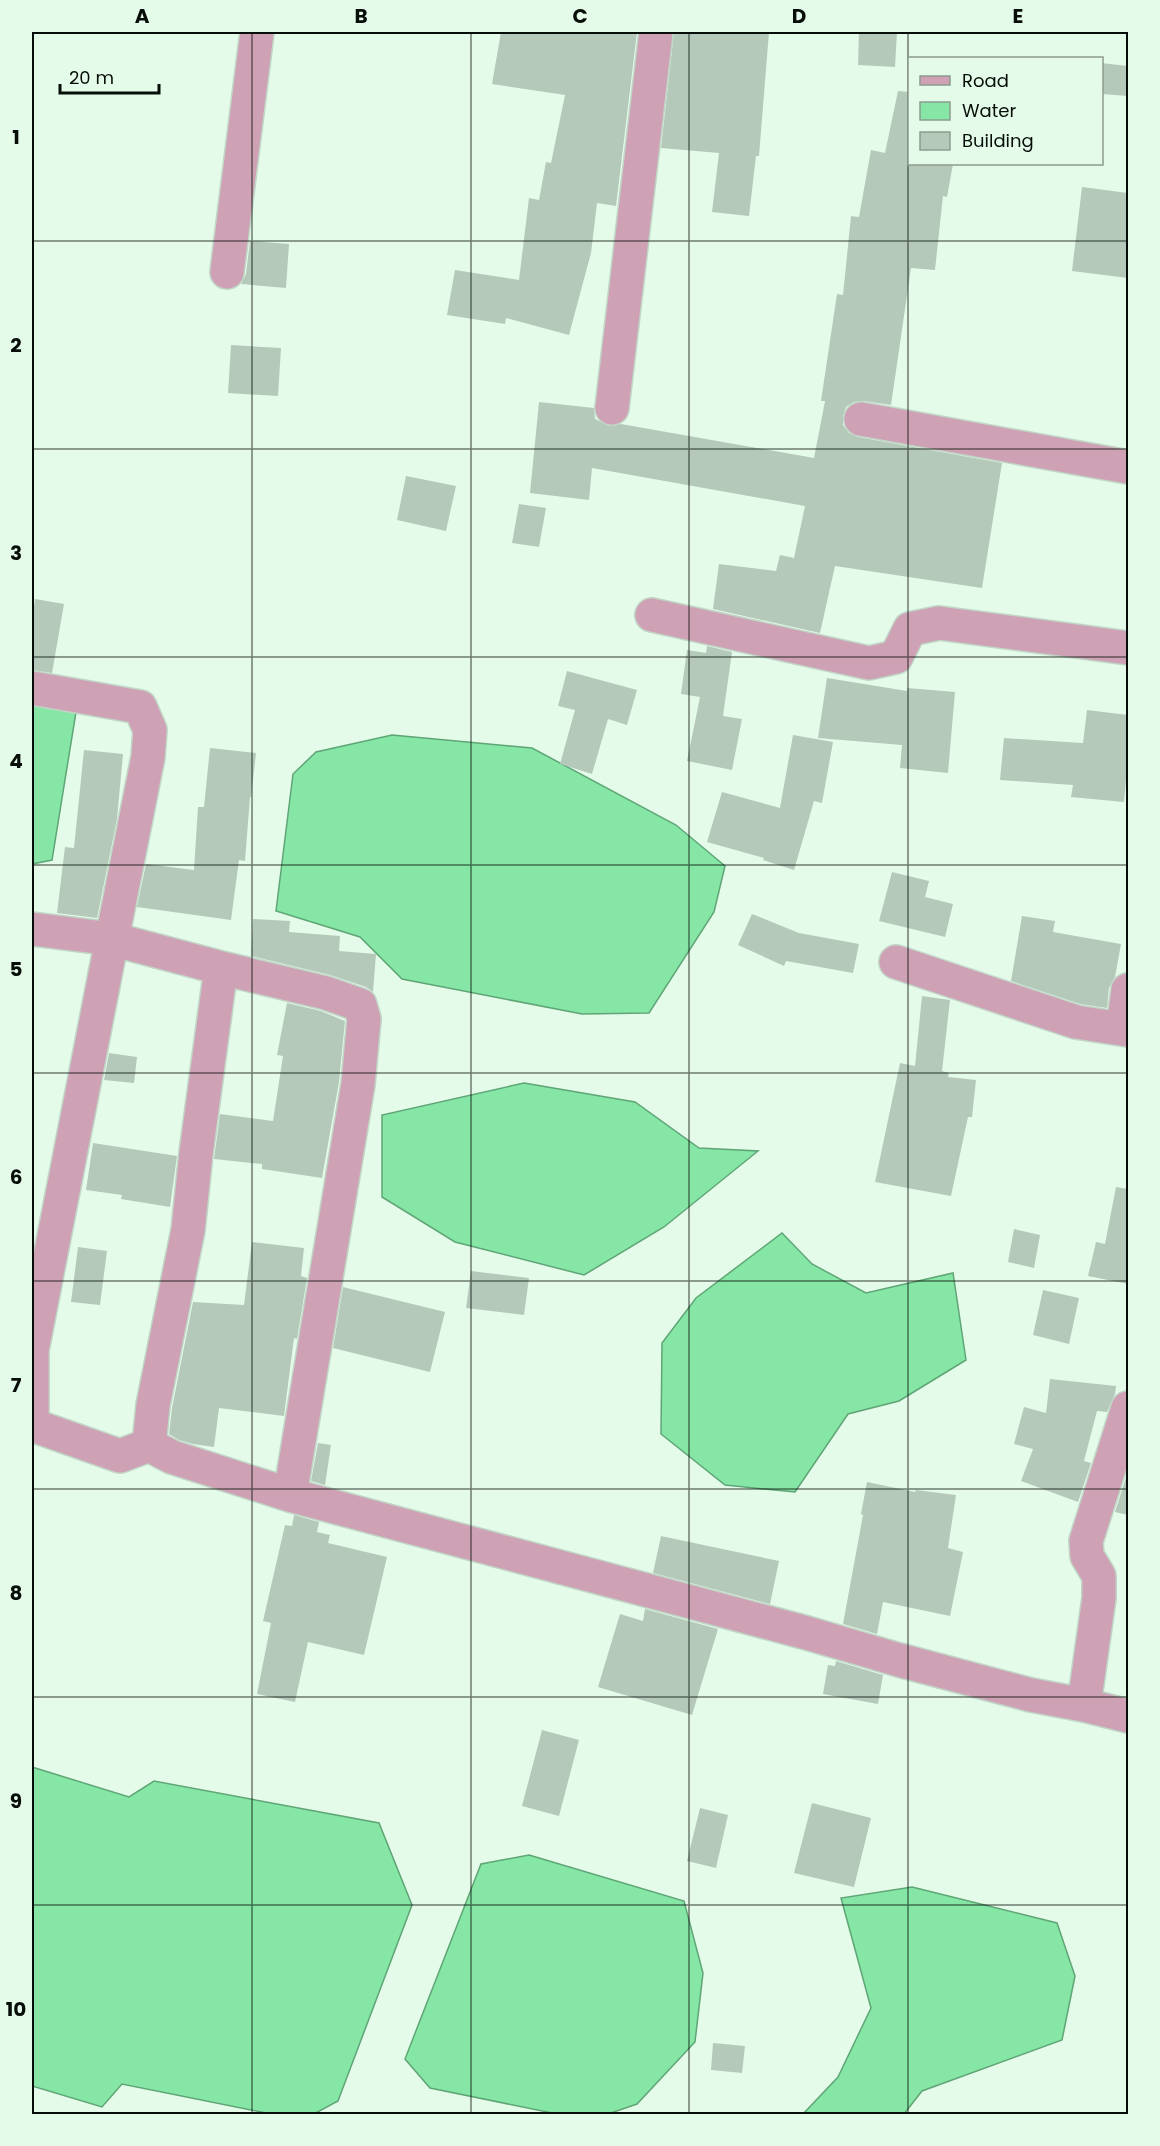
<svg xmlns="http://www.w3.org/2000/svg" width="1160" height="2146" font-family="Poppins,sans-serif">
<style>
.water{fill:#85e6a5;stroke:#5fa576;stroke-width:1.5}
.building{fill:#b5c9ba}
.lines{fill:none;stroke-linecap:round;stroke-linejoin:round}
.minor-casing{stroke:#c1d5c6;stroke-width:36}
.minor{stroke:#cea1b5;stroke-width:33}
.grid{fill:none;stroke:#070e09;stroke-width:1.5;stroke-opacity:0.55}
.neatline{fill:none;stroke:#070e09;stroke-width:2}
.grid-label{font-size:20px;text-anchor:middle;font-weight:bold;fill:#070e09}
</style>
<rect width="100%" height="100%" fill="#e5fbea"/>
<!-- water -->
<path class="water" d="M 32,705 L 76,712 L 52,860 L 32,864 Z
M 392,735 L 532,748 L 676,825 L 725,866 L 714,912 L 649,1013 L 582,1014 L 402,979 L 360,937 L 276,911 L 293,774 L 316,752 Z
M 524,1083 L 635,1102 L 699,1148 L 758,1151 L 664,1227 L 584,1275 L 455,1242 L 382,1197 L 382,1115 Z
M 782,1233 L 812,1264 L 866,1293 L 953,1273 L 966,1360 L 899,1401 L 848,1414 L 795,1492 L 725,1485 L 661,1434 L 662,1343 L 696,1298 Z
M 32,1767 L 129,1797 L 154,1781 L 379,1823 L 412,1905 L 338,2101 L 314,2114 L 271,2114 L 122,2084 L 102,2107 L 32,2086 Z
M 529,1855 L 684,1901 L 703,1973 L 695,2042 L 637,2104 L 608,2114 L 557,2114 L 430,2088 L 405,2059 L 481,1864 Z
M 912,1887 L 1057,1923 L 1075,1976 L 1062,2040 L 922,2091 L 904,2114 L 803,2114 L 838,2077 L 871,2008 L 841,1898 Z"/>
<!-- building -->
<path class="building" d="M 501,32 L 637,32 L 616,206 L 597,203 L 591,253 L 569,335 L 506,318 L 505,324 L 447,315 L 455,270 L 519,280 L 529,198 L 539,200 L 546,162 L 551,163 L 565,95 L 492,84 Z
M 674,32 L 769,32 L 759,156 L 756,156 L 749,216 L 712,212 L 719,153 L 661,148 Z
M 859,32 L 897,32 L 895,67 L 858,65 Z
M 1101,63 L 1128,66 L 1128,96 L 1101,94 Z
M 898,91 L 909,92 L 909,164 L 953,164 L 947,197 L 943,196 L 935,270 L 911,268 L 891,405 L 864,401 L 854,402 L 846,407 L 843,416 L 843,425 L 849,433 L 858,437 L 1002,463 L 982,588 L 835,566 L 820,633 L 713,609 L 719,564 L 776,571 L 780,555 L 794,558 L 805,506 L 592,468 L 589,500 L 530,493 L 539,402 L 594,408 L 595,419 L 609,426 L 621,424 L 814,458 L 825,401 L 821,401 L 837,294 L 843,295 L 851,216 L 859,217 L 871,150 L 885,153 Z
M 1082,187 L 1128,193 L 1128,278 L 1072,271 Z
M 250,241 L 289,244 L 286,288 L 241,284 L 246,274 Z
M 231,345 L 281,348 L 278,396 L 228,393 Z
M 406,476 L 456,486 L 446,531 L 397,520 Z
M 519,504 L 546,508 L 539,547 L 512,543 Z
M 35,599 L 64,604 L 52,673 L 32,670 L 32,620 Z
M 707,646 L 732,652 L 723,716 L 742,719 L 732,770 L 687,761 L 700,697 L 681,694 L 687,650 L 706,653 Z
M 567,671 L 637,690 L 627,725 L 608,719 L 592,774 L 560,764 L 575,710 L 558,706 Z
M 827,678 L 907,691 L 907,688 L 955,692 L 948,773 L 900,768 L 902,745 L 818,738 Z
M 1087,710 L 1128,715 L 1128,758 L 1124,802 L 1071,797 L 1073,785 L 1000,780 L 1004,738 L 1083,743 Z
M 793,735 L 833,742 L 822,803 L 814,801 L 794,870 L 763,860 L 764,858 L 707,842 L 722,792 L 780,808 Z
M 210,748 L 256,753 L 251,797 L 250,797 L 245,861 L 239,860 L 231,920 L 137,907 L 146,864 L 194,870 L 198,807 L 204,807 Z
M 84,750 L 123,754 L 117,819 L 97,918 L 57,913 L 65,847 L 74,848 Z
M 892,872 L 929,881 L 925,897 L 953,904 L 945,937 L 879,921 Z
M 752,914 L 799,933 L 859,944 L 853,973 L 786,961 L 784,966 L 738,945 Z
M 1022,916 L 1055,921 L 1053,932 L 1121,944 L 1115,977 L 1109,988 L 1107,1008 L 1080,1004 L 1011,981 Z
M 253,919 L 290,921 L 289,932 L 340,936 L 339,951 L 376,954 L 373,992 L 366,987 L 330,975 L 251,956 Z
M 922,996 L 950,1000 L 942,1071 L 949,1073 L 948,1077 L 976,1080 L 972,1117 L 968,1117 L 951,1196 L 875,1182 L 900,1063 L 915,1066 Z
M 287,1003 L 321,1011 L 345,1021 L 339,1082 L 322,1178 L 262,1169 L 262,1164 L 214,1159 L 220,1114 L 273,1121 L 283,1056 L 277,1055 Z
M 109,1053 L 137,1057 L 134,1083 L 104,1080 Z
M 93,1143 L 177,1156 L 170,1207 L 121,1199 L 122,1195 L 86,1190 Z
M 1116,1187 L 1128,1189 L 1128,1284 L 1088,1276 L 1096,1242 L 1105,1244 Z
M 1014,1229 L 1040,1235 L 1034,1268 L 1008,1262 Z
M 252,1242 L 304,1248 L 301,1276 L 307,1278 L 297,1339 L 294,1338 L 284,1416 L 219,1408 L 214,1447 L 193,1444 L 179,1440 L 169,1434 L 172,1408 L 193,1302 L 244,1305 Z
M 78,1247 L 107,1251 L 100,1305 L 71,1302 Z
M 471,1271 L 529,1278 L 524,1315 L 466,1308 Z
M 343,1287 L 445,1312 L 430,1372 L 333,1348 Z
M 1043,1290 L 1079,1298 L 1069,1344 L 1033,1335 Z
M 1050,1379 L 1116,1386 L 1115,1394 L 1107,1412 L 1097,1411 L 1084,1461 L 1091,1463 L 1078,1502 L 1021,1481 L 1033,1449 L 1014,1444 L 1024,1407 L 1046,1413 Z
M 318,1443 L 331,1445 L 325,1485 L 311,1481 Z
M 1128,1471 L 1128,1515 L 1115,1512 Z
M 867,1482 L 915,1492 L 916,1490 L 956,1495 L 948,1548 L 963,1552 L 950,1616 L 883,1602 L 877,1634 L 843,1624 L 863,1515 L 861,1514 Z
M 294,1515 L 319,1522 L 317,1532 L 330,1535 L 328,1543 L 387,1557 L 364,1655 L 308,1642 L 295,1702 L 257,1694 L 271,1623 L 263,1621 L 285,1525 L 292,1526 Z
M 661,1536 L 779,1561 L 770,1604 L 653,1573 Z
M 645,1609 L 718,1629 L 692,1715 L 598,1687 L 620,1614 L 643,1621 Z
M 836,1661 L 883,1675 L 878,1704 L 823,1694 L 828,1665 L 835,1666 Z
M 542,1730 L 579,1740 L 559,1816 L 522,1806 Z
M 812,1803 L 871,1818 L 854,1887 L 794,1873 Z
M 700,1808 L 728,1815 L 716,1868 L 687,1861 Z
M 713,2043 L 745,2046 L 742,2073 L 711,2070 Z"/>
<g class="lines">
<defs>
<path id="minor" d="M 227,272 L 257,32
M 612,408 L 656,32
M 861,419 L 1128,467
M 652,615 L 869,663 L 896,657 L 910,629 L 939,623 L 1128,648
M 32,688 L 140,707 L 150,730 L 148,757 L 112,939 L 221,968 L 196,1153 L 188,1230 L 153,1405 L 149,1445 L 172,1457 L 290,1495 L 807,1633 L 899,1660 L 1031,1695 L 1084,1705 L 1128,1716
M 32,929 L 112,939 L 32,1350 L 32,1425 L 120,1456 L 149,1445
M 896,962 L 1076,1022 L 1128,1030
M 221,968 L 326,993 L 360,1005 L 364,1019 L 358,1084 L 290,1495
M 1123,1028 L 1128,990
M 1084,1705 L 1099,1598 L 1099,1576 L 1087,1556 L 1086,1541 L 1128,1408"/>
</defs>
<!-- minor casing -->
<use href="#minor" class="minor-casing"/>
<!-- minor -->
<use href="#minor" class="minor"/>
</g>
<!-- grid -->
<path class="grid" d="M 252,32 L 252,2114M 471,32 L 471,2114M 689,32 L 689,2114M 908,32 L 908,2114M 32,241 L 1128,241M 32,449 L 1128,449M 32,657 L 1128,657M 32,865 L 1128,865M 32,1073 L 1128,1073M 32,1281 L 1128,1281M 32,1489 L 1128,1489M 32,1697 L 1128,1697M 32,1905 L 1128,1905"/>
<!-- border -->
<rect width="1160" height="2146" fill="none" stroke="#e5fbea" stroke-width="66"/>
<!-- legend -->
<rect x="908" y="57" width="195" height="108" fill="#e5fbea" stroke="#8c9c90" stroke-width="1.5"/>
<rect x="920" y="76" width="30" height="9" fill="#cea1b5" stroke="#8c9c90" stroke-width="1.5"/>
<text x="962" y="87" font-size="18" fill="#070e09">Road</text>
<rect x="920" y="102" width="30" height="18" fill="#85e6a5" stroke="#8c9c90" stroke-width="1.5"/>
<text x="962" y="117" font-size="18" fill="#070e09">Water</text>
<rect x="920" y="132" width="30" height="18" fill="#b5c9ba" stroke="#8c9c90" stroke-width="1.5"/>
<text x="962" y="147" font-size="18" fill="#070e09">Building</text>
<!-- scale -->
<path d="M60 84v9h99v-9" fill="none" stroke="#070e09" stroke-width="3"/>
<text x="69" y="84" font-size="18" fill="#070e09" stroke="#e5fbea" stroke-width="4.5" paint-order="stroke">20 m</text>
<rect x="33" y="33" width="1094" height="2080" class="neatline"/>
<g class="grid-label">
<text x="142" y="23">A</text>
<text x="361" y="23">B</text>
<text x="580" y="23">C</text>
<text x="799" y="23">D</text>
<text x="1018" y="23">E</text>
<text x="16" y="144">1</text>
<text x="16" y="352">2</text>
<text x="16" y="560">3</text>
<text x="16" y="768">4</text>
<text x="16" y="976">5</text>
<text x="16" y="1184">6</text>
<text x="16" y="1392">7</text>
<text x="16" y="1600">8</text>
<text x="16" y="1808">9</text>
<text x="16" y="2016">10</text>
</g>
</svg>
